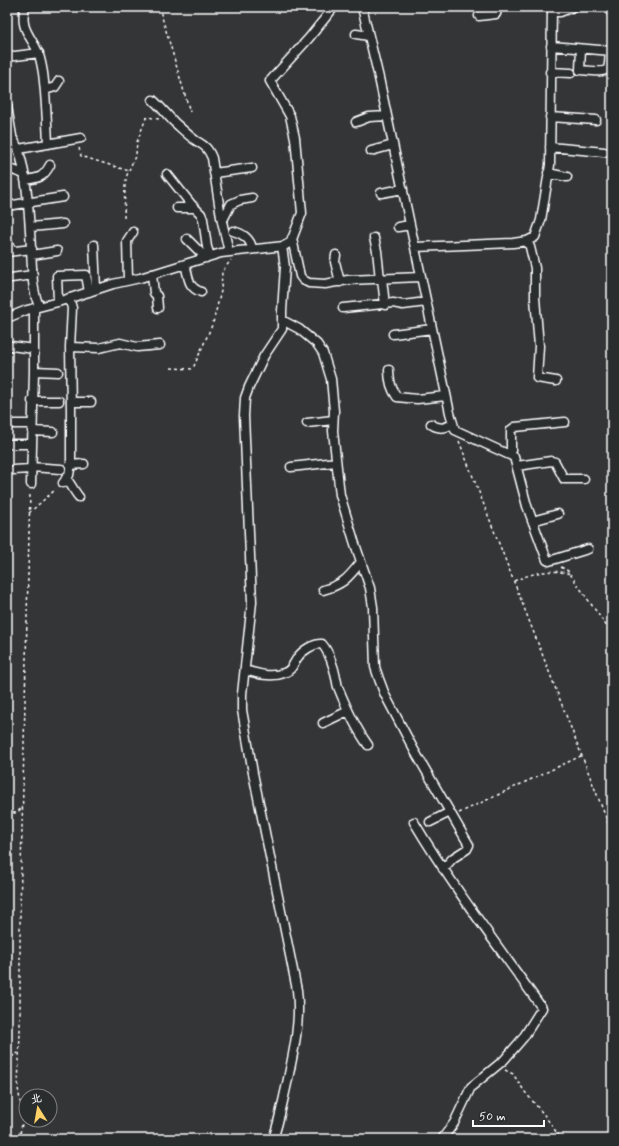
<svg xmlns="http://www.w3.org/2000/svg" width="619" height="1146" font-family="Mynerve,'LXGW WenKai TC',sans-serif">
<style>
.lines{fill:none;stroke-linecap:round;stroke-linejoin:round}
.minor-casing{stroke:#fff;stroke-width:11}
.path{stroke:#fff;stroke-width:1.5;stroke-dasharray:3 3;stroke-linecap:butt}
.minor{stroke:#2a2d2e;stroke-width:8}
</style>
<rect width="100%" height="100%" fill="#333536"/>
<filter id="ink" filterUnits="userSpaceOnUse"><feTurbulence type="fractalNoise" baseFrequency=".025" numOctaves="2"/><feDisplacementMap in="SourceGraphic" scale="8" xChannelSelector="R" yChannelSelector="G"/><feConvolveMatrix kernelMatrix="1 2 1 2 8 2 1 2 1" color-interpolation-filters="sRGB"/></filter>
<g filter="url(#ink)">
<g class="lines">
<defs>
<path id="minor" d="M 25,7 C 19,30 32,36 39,55 C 41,61 42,67 43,73 C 46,96 47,120 48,144
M 362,7 L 379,78 L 450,413 L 455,430 L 514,457 L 527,506 L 547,560 L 549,561 L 588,549
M 597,7 L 599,7
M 610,11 L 611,7
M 552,12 L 560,12 L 573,7
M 479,16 L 496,14 L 498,7
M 356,34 L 369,36
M 551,46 L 612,51
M 581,49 L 580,70 C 586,70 605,74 608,68 C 610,63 609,56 610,51
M 7,57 L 39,53
M 550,72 L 571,73
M 45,90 L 55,87 L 59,81
M 153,100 C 161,107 167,115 175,123 C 181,128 188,135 195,140 C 204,146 207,146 212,158 L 221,217 L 229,252
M 7,106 L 12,136
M 550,117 L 596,120
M 356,122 L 369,117 L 387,116
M 7,133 C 31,145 30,255 33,282 C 34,291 36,299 39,306
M 550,147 L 604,152
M 19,149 L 81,138
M 371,151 L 393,145
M 10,169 L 24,174
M 214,173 L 252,168
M 548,173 L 567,177
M 167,174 L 191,204 L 201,214 L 203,219 L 207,247 L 210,256
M 25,180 C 39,178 43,178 50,165
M 381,193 L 403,189
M 7,206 L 63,197
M 177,208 L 194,208
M 222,222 L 231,204 L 240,200 L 252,198
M 31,227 L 63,224
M 398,227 L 410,225
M 233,231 C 242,233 251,239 252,249
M 292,238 L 300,276 L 303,280 L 309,283 L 325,284 L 348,280 L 421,277
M 374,238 L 377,251 L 380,279
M 187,239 L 206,258
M 527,241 L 530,247 L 535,268 L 535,298 L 539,346 L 537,378 L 556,381
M 7,242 L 12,251
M 94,245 L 96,289
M 415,247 L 513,243 L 527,241 L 535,237 L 541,220 L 550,165 L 552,7
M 7,252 L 32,249
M 32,255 L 57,251
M 336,255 L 335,262 L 340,282
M 185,264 C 189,277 187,287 201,292
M 152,274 L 154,293 L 157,296 L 158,308
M 11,278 L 33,275
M 382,279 L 385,305
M 128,280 L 127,241 L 133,232
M 58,302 L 57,276 L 86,275 L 89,292
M 343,308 L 393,303 L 403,305 L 426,302
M 7,318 L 27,310 L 58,302 L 113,284 L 140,278 L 221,253 L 284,246 L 291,242 L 302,213 L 295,138 L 290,116 L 270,81 L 309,38 L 334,7
M 282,320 L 299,329 L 317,344 L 323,353 L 331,379 L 334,411 L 333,431 L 340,495 L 355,544 L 370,588 L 373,607 L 375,667 L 379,679 L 385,695 L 414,750 L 469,845 L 467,849 L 453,858 L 443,869
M 393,334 L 432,329
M 11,346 L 34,349
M 70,347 L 99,348 L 120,343 L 137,347 L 160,345
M 389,370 C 389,381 391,389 397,397 L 417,399 L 446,396
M 34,371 L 58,372
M 32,401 L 59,401
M 71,402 L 91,402
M 307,423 L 333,420
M 10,424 L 32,424
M 431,424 C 438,429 446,429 453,423
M 32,431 L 53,432
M 7,444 L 31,444
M 511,455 L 511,430 L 515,427 L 565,422
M 70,465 L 84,464
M 517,466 L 551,461 L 555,462 L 564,479 L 584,479
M 31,467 L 61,469
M 291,467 L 336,462
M 13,470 L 31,469
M 66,478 C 71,484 75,493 79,497
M 63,483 L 69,475 L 71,464 L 71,410 L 70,347 L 72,308 L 69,298
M 31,484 L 34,371 L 34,308
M 532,521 L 558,514
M 323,590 C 344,584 348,578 361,562
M 245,670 C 258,674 271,678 284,673 C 293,670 293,663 298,657 C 302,651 314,643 322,644 C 329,652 334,667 336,678 C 337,681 337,684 338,687 C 346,707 355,727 368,745
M 323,723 L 348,711
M 414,822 C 452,886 498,946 542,1008 L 523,1038 L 504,1060 L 471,1087 L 454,1123 L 442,1139
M 430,822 L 450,812
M 273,1139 C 279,1122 282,1105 286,1088 C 293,1055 301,1023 297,990 L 253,773 L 242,710 L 242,694 L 252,602 L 244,416 L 245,398 L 249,387 L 264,356 L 282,329 L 282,311 L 285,267 L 282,246"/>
</defs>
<!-- minor casing -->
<use href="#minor" class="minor-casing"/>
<!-- path -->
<path class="path" d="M 159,7 L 190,112
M 79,148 L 81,156 L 84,157 L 129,171
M 124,218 L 125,186 L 127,175 L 136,154 L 137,142 L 146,118 L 148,117 L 159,119
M 171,368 L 192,369 L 194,366 L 213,323 L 221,291 L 222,272 L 231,260
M 459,441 L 612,833
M 29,513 L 56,489
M 561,567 L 568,571 L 612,634
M 514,581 C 533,573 549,568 570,574
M 7,812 L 16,813 L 22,808
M 459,813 L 581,756
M 7,1051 L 13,1056 L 18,1053
M 7,1057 L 13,1056
M 505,1070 L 513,1074 L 525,1092 L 545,1116 L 561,1139
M 19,1139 L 23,1119 L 18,1088 L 20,1032 L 20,912 L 30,492"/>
<!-- minor -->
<use href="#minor" class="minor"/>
</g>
</g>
<!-- margin -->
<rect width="619" height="1146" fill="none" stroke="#2a2d2e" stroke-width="24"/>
<rect x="12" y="12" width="595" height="1122" fill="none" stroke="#fff" stroke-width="1.5" filter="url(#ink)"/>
<!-- north arrow -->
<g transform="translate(38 1108) rotate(349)"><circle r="19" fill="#2a2d2e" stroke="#7f8182"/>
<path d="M0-3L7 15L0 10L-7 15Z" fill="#ffd166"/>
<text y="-6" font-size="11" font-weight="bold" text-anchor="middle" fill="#ffffff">北</text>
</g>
<!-- scale -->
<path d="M473 1120v6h71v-6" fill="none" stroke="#ffffff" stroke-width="2"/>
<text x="479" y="1120" font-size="12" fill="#ffffff" stroke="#2a2d2e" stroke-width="3" paint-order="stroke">50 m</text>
</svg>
